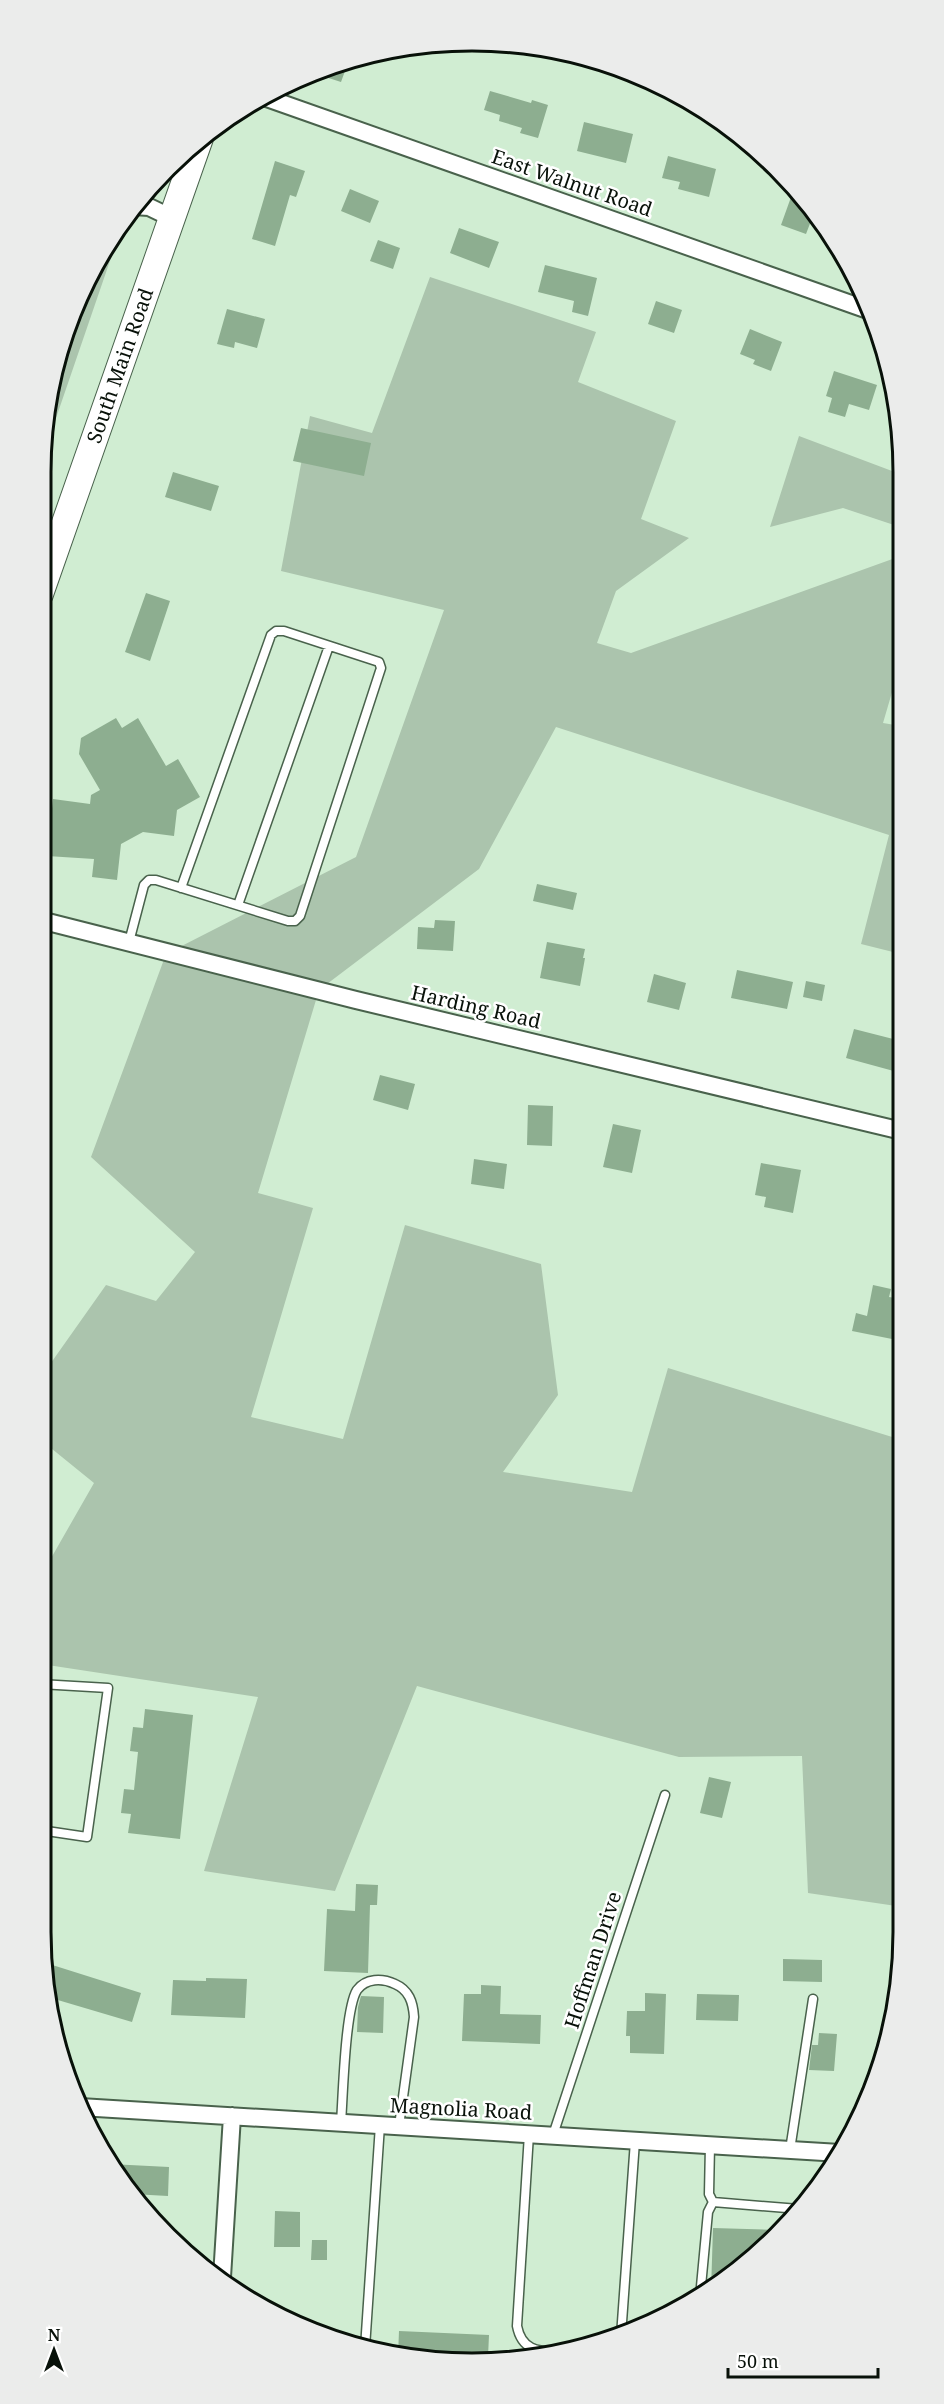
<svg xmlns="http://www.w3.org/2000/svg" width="944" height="2404" font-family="'Noto Serif',serif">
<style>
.green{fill:#abc4ad}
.building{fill:#8dae90}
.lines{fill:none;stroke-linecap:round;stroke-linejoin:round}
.lane-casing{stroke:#49624c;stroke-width:11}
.street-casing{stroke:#49624c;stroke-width:20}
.primary-casing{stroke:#49624c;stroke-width:28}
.lane{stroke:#fff;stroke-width:8}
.street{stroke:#fff;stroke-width:16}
.primary{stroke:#fff;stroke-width:26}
.labels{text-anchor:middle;stroke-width:5;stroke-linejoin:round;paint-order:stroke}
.street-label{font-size:20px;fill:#081109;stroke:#fff}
.rim{fill:none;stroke:#081109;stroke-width:3}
</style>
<rect width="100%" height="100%" fill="#d0edd2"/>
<!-- green -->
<path class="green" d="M 125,217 L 43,456 L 55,360 L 85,281 Z
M 430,277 L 596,332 L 578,382 L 676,421 L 641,519 L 689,538 L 616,591 L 597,643 L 631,653 L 898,557 L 900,548 L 900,665 L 883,723 L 901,726 L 901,954 L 861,944 L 889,835 L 556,727 L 479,869 L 319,990 L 258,1193 L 313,1208 L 251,1417 L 343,1439 L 405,1225 L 541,1264 L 558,1395 L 503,1472 L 632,1492 L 668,1368 L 902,1440 L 903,1907 L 808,1893 L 802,1756 L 679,1757 L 417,1686 L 335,1891 L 204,1871 L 258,1697 L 41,1664 L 40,1565 L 46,1567 L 94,1483 L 41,1440 L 41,1377 L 106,1285 L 156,1301 L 195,1252 L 91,1157 L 166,954 L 356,857 L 444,610 L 281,571 L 310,416 L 372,433 Z
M 799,436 L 900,474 L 900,527 L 843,508 L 770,527 Z"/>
<!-- building -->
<path class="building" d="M 349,60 L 341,82 L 313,73 L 334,63 Z
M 490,91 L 531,103 L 532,100 L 548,105 L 538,138 L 520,133 L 522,128 L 499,121 L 500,115 L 484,110 Z
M 584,122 L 633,134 L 626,163 L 577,151 Z
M 668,156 L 716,169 L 709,197 L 678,189 L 680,182 L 662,178 Z
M 275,161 L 305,171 L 296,197 L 290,195 L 275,246 L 252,239 Z
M 795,186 L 814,213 L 806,234 L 781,225 Z
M 350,189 L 379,201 L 370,223 L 341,211 Z
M 459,228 L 499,242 L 489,268 L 450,253 Z
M 378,240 L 400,248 L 393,269 L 370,261 Z
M 545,265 L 597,278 L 588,316 L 572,312 L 574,301 L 538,292 Z
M 656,301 L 682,310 L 674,333 L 648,324 Z
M 227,309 L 265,319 L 257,348 L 235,342 L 234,348 L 217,344 Z
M 750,329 L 782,342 L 771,371 L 753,364 L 755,360 L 740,354 Z
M 834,371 L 877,385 L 869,410 L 849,404 L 845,417 L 828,412 L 832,398 L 826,396 Z
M 301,428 L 371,443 L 364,476 L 293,461 Z
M 173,472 L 219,486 L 211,511 L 165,497 Z
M 146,593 L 170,601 L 150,661 L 125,652 Z
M 116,718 L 122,728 L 138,718 L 166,766 L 178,759 L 200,797 L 177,810 L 174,836 L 143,832 L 121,844 L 117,880 L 92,877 L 94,859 L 47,856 L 53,799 L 90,804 L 91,795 L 100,790 L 79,754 L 81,738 Z
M 537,884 L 577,893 L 573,910 L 533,901 Z
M 435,920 L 455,921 L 453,951 L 417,949 L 418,927 L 434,928 Z
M 547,942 L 585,949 L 583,958 L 585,958 L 580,986 L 540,978 Z
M 737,970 L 793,982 L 787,1009 L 731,998 Z
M 654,974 L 686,983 L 679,1010 L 647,1002 Z
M 806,981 L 825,985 L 822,1001 L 803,997 Z
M 854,1029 L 901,1041 L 901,1073 L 846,1058 Z
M 380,1075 L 415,1084 L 408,1110 L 373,1100 Z
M 528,1105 L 553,1106 L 552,1146 L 527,1145 Z
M 613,1124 L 641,1130 L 632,1173 L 603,1167 Z
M 474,1159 L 507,1164 L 504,1189 L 471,1184 Z
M 761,1163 L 801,1170 L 793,1213 L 764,1207 L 766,1197 L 755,1195 Z
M 873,1285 L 891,1289 L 889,1297 L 902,1299 L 902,1341 L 852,1331 L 856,1313 L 867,1316 Z
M 145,1709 L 193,1715 L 180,1839 L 128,1833 L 131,1814 L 121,1813 L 124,1789 L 134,1790 L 138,1752 L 130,1751 L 133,1727 L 143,1728 Z
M 709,1777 L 731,1782 L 722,1818 L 700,1813 Z
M 356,1884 L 378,1885 L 377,1905 L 370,1905 L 368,1973 L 324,1971 L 327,1909 L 355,1911 Z
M 783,1959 L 822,1960 L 822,1982 L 783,1981 Z
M 46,1963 L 141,1993 L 132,2022 L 51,1998 Z
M 206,1978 L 247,1979 L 245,2018 L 171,2015 L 173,1980 L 206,1981 Z
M 481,1985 L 501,1986 L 500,2014 L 541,2015 L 540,2044 L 462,2041 L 464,1994 L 481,1994 Z
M 645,1993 L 666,1994 L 664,2054 L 630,2053 L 630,2036 L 626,2036 L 627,2011 L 645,2011 Z
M 697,1994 L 739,1995 L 738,2021 L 696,2020 Z
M 361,1996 L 384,1997 L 383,2033 L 357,2032 L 358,2007 Z
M 819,2033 L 837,2034 L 834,2071 L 809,2070 L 812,2045 L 818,2045 Z
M 110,2164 L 169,2167 L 168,2196 L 132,2194 Z
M 275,2211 L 300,2212 L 300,2247 L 274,2247 Z
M 713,2228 L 777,2230 L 711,2291 Z
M 312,2240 L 327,2240 L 327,2260 L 311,2260 Z
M 399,2331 L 489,2335 L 488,2357 L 415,2360 L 398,2356 Z"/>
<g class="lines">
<defs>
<path id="lane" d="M 238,905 L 329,646
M 129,942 L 144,885 L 149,880 L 156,880 L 288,921 L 295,921 L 300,916 L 381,668 L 379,662 L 284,631 L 276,631 L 271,635 L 181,888
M 40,1684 L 108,1688 L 87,1837 L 40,1830
M 341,2123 C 343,2096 345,2009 357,1990 C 366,1978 382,1978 395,1984 C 409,1990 413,2002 414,2017 L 399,2126
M 529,2134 L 517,2326 C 522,2352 540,2351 563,2353
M 553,2135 L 665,1795
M 710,2145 L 709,2194 L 713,2202
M 790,2150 L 813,1999
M 713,2202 L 799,2209
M 700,2297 L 708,2212 L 713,2202
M 621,2336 L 635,2141
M 365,2348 L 380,2125"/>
<path id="street" d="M 261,96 L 868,310
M 133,206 L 149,207 L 172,218
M 40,920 L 356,1000 L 902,1131
M 80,2107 L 840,2153
M 222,2277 L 232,2116"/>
<g id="primary">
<path id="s1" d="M 40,594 L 200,138"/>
</g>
</defs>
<!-- lane casing -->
<use href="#lane" class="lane-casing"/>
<!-- street casing -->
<use href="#street" class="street-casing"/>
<!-- primary casing -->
<use href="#primary" class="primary-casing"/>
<!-- lane -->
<use href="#lane" class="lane"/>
<!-- street -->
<use href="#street" class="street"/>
<!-- primary -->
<use href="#primary" class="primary"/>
</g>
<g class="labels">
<!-- street labels -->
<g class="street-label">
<text transform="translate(572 183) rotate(19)" y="7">East Walnut Road</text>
<text dy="7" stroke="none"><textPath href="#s1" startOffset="242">South Main Road</textPath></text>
<text transform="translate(476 1007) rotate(13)" y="7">Harding Road</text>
<text transform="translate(593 1960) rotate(-72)" y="7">Hoffman Drive</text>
<text transform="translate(461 2109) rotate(3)" y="7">Magnolia Road</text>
</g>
</g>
<!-- crop -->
<path d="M0 0H944V2404H0ZM472 51H472A421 421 0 0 1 893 472V1932A421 421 0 0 1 472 2353H472A421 421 0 0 1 51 1932V472A421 421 0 0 1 472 51Z" fill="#ebeceb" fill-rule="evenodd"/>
<path class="rim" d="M472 51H472A421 421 0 0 1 893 472V1932A421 421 0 0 1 472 2353H472A421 421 0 0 1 51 1932V472A421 421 0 0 1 472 51Z"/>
<!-- north arrow -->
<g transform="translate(54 2350)" stroke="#ffffff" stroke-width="4.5" paint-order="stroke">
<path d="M0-4.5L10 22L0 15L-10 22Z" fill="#081109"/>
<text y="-9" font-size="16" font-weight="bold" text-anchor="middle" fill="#081109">N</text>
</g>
<!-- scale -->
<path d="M728 2368v9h150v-9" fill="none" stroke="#081109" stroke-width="3"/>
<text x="737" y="2368" font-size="18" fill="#081109" stroke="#ffffff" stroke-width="4.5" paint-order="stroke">50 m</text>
</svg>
